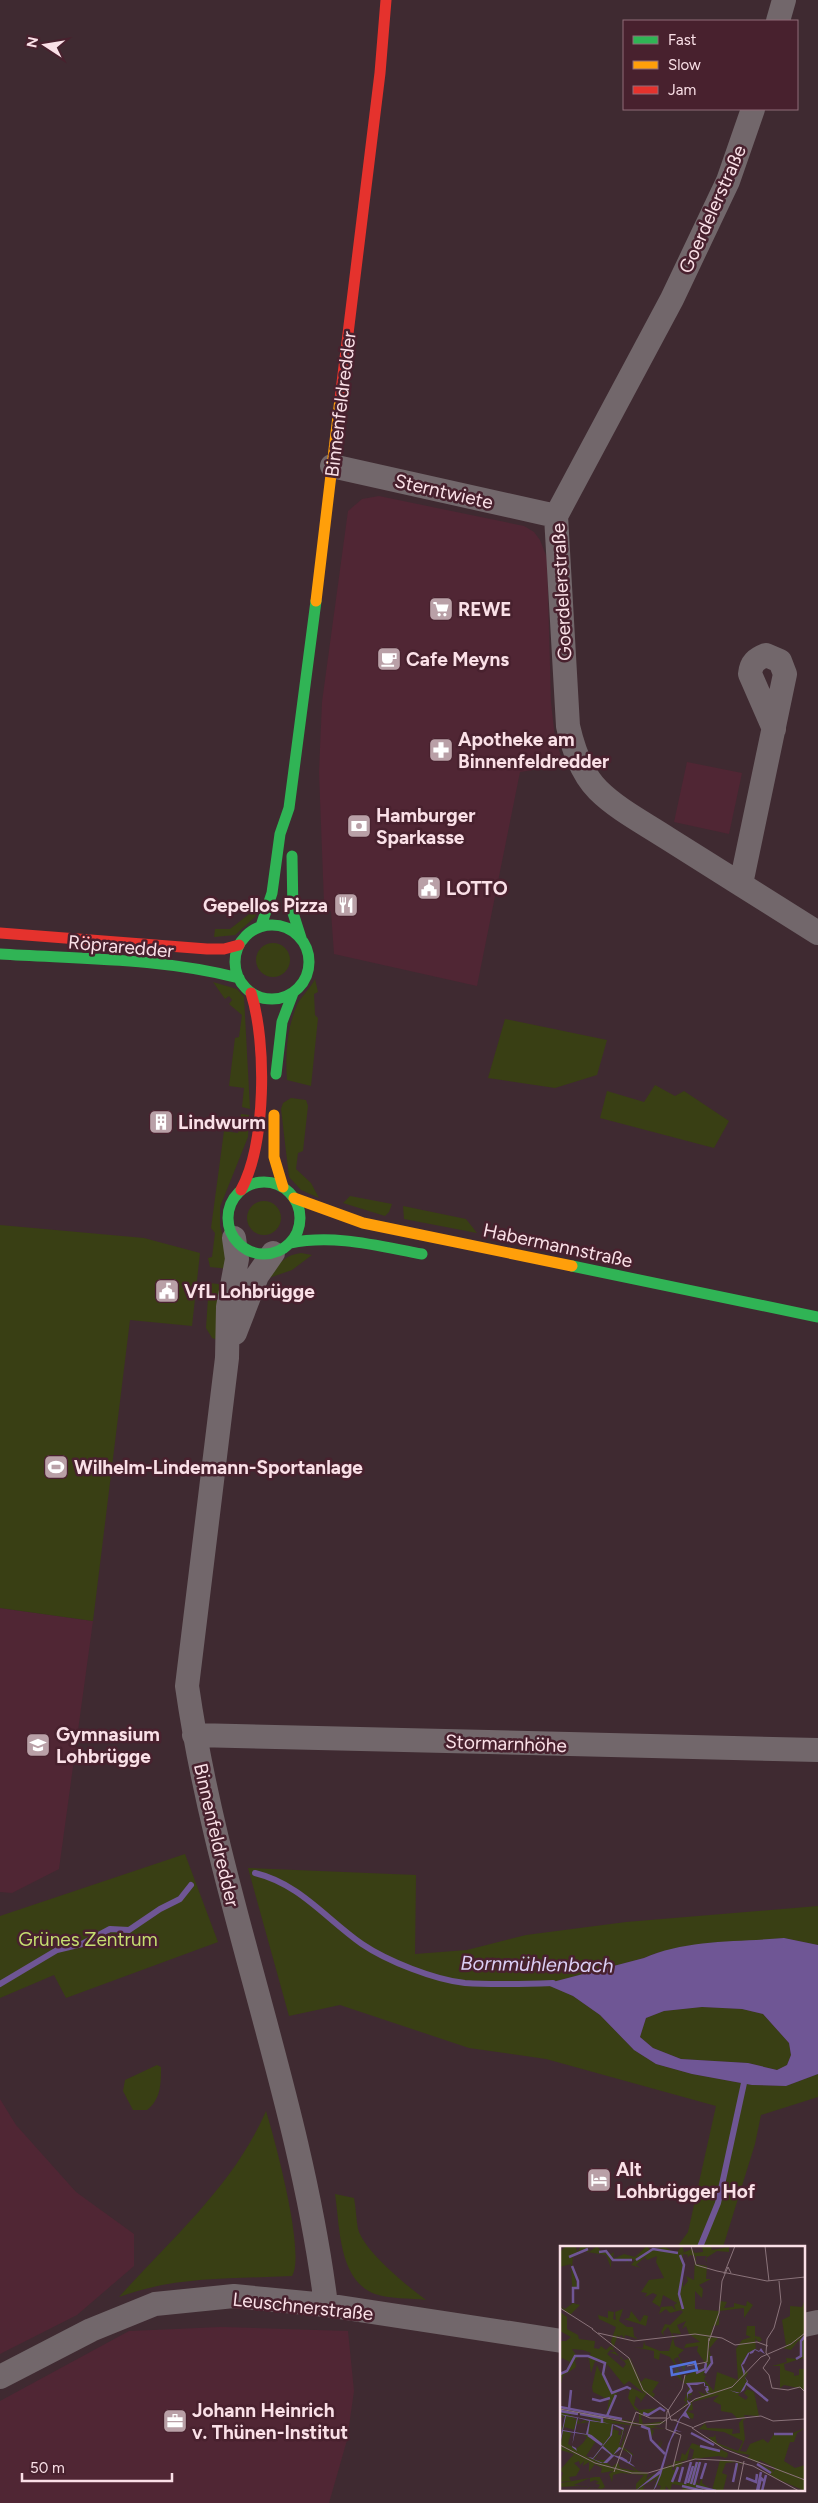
<svg xmlns="http://www.w3.org/2000/svg" width="818" height="2503" font-family="Figtree,sans-serif">
<style>
.built{fill:#502634}
.green{fill:#393f14}
.water{fill:#6f5695;fill-rule:evenodd}
.lines{fill:none;stroke-linecap:round;stroke-linejoin:round}
.stream{stroke:#6f5695;stroke-width:6}
.street{stroke:#72676b;stroke-width:24}
.fast{stroke:#30b455;stroke-width:11}
.slow{stroke:#ff9f0a;stroke-width:11}
.jam{stroke:#e5322d;stroke-width:11}
.labels{text-anchor:middle;stroke-width:5;stroke-linejoin:round;paint-order:stroke}
.street-label{font-size:19px;fill:#fae0e7;stroke:#48212e}
.poi-label{font-size:19px;font-weight:bold;fill:#fae0e7;stroke:#48212e;text-anchor:start}
.park-label{font-size:19px;fill:#c5de70;stroke:#48212e}
.water-label{font-size:20px;font-style:italic;fill:#dbcef5;stroke:#48212e}
.inset-river{fill:none;stroke:#6f5695;stroke-width:2.5}
.inset-road{fill:none;stroke:#8a737a;stroke-width:1}
.view{fill:#5472dc;fill-opacity:0.15;stroke:#5472dc;stroke-width:2.5}
.inset-edge{fill:none;stroke:#fae0e7;stroke-width:2.5}
</style>
<rect width="100%" height="100%" fill="#3f2a31"/>
<!-- built -->
<path class="built" d="M 379,496 L 524,526 L 534,532 L 540,540 L 547,558 L 551,702 L 555,738 L 564,765 L 520,772 L 477,986 L 334,954 L 331,912 L 324,903 L 319,772 L 322,702 L 348,511 L 362,499 Z
M 687,762 L 742,773 L 729,834 L 674,822 Z
M 0,1608 L 93,1621 L 59,1869 L 12,1893 L 0,1892 Z
M 0,2099 L 16,2125 L 76,2192 L 134,2234 L 134,2266 L 77,2315 L 0,2354 Z
M 221,2327 L 348,2331 L 354,2391 L 347,2440 L 329,2503 L 0,2503 L 0,2401 L 129,2331 Z"/>
<!-- green -->
<path class="green" d="M 261,905 L 255,917 L 235,935 L 214,937 L 215,929 L 230,929 Z
M256 960a17 17 0 1 1 34 0a17 17 0 1 1-34 0Z
M 315,979 L 318,992 L 314,994 L 315,1015 L 318,1018 L 311,1086 L 287,1080 C 285,1055 287,1028 297,1005 C 301,996 311,988 315,979 Z
M 213,982 L 237,989 L 244,997 L 250,1109 L 242,1107 L 244,1088 L 229,1086 L 235,1038 L 239,1037 L 242,1015 L 229,1004 L 232,1000 L 229,996 L 225,999 Z
M 505,1019 L 607,1040 L 597,1075 L 555,1088 L 488,1078 Z
M 655,1085 L 675,1096 L 684,1091 L 729,1121 L 714,1148 L 600,1118 L 607,1091 L 644,1102 Z
M 291,1098 L 306,1100 L 308,1106 L 303,1151 L 298,1153 L 296,1169 L 311,1183 L 319,1198 L 301,1190 L 289,1177 L 281,1109 L 283,1103 Z
M 241,1114 L 249,1115 L 248,1137 L 220,1207 L 220,1226 L 226,1246 L 229,1269 L 210,1267 L 208,1258 L 212,1257 L 215,1233 L 211,1228 L 224,1131 L 238,1133 Z
M 350,1196 L 392,1204 L 389,1212 L 385,1216 L 343,1203 Z
M247 1218a17 17 0 1 1 34 0a17 17 0 1 1-34 0Z
M 403,1206 L 466,1219 L 477,1233 L 404,1219 Z
M 0,1225 L 144,1238 L 200,1253 L 192,1326 L 130,1320 L 93,1621 L 0,1608 Z
M 301,1253 L 312,1255 L 292,1270 L 269,1278 C 277,1265 284,1255 301,1253 Z
M 209,1283 L 227,1285 L 218,1340 L 212,1338 L 206,1328 Z
M 185,1854 L 218,1942 L 66,1998 L 54,1975 L 0,1998 L 0,1916 Z
M 248,1868 L 416,1875 L 415,1954 L 467,1950 L 526,1935 L 626,1922 L 818,1906 L 818,1945 L 784,1938 L 656,1953 L 644,1958 L 546,1984 L 573,1996 L 600,2015 L 634,2050 L 656,2064 L 692,2074 L 752,2085 L 786,2086 L 818,2074 L 818,2097 L 761,2115 L 755,2144 L 723,2247 L 677,2247 L 688,2232 L 716,2106 L 546,2059 L 469,2048 L 340,2005 L 289,2016 Z
M 702,2007 L 742,2009 L 763,2014 L 789,2043 L 791,2055 L 787,2065 L 777,2070 L 748,2063 L 681,2059 L 653,2048 L 640,2037 L 646,2018 L 664,2011 Z
M 157,2065 L 161,2067 C 161,2084 161,2099 147,2110 L 133,2110 L 123,2091 L 125,2080 Z
M 266,2111 C 275,2140 306,2254 292,2276 C 234,2279 175,2276 119,2297 C 172,2238 234,2185 266,2111 Z
M 335,2194 L 354,2198 C 356,2208 356,2219 358,2229 C 364,2251 407,2286 426,2300 C 411,2298 388,2299 375,2294 C 338,2280 340,2226 335,2194 Z"/>
<!-- water -->
<path class="water" d="M 784,1938 L 818,1945 L 818,2074 L 786,2086 L 752,2085 L 692,2074 L 656,2064 L 634,2050 L 600,2015 L 573,1996 L 545,1984 L 644,1958 C 686,1939 739,1942 784,1938 ZM 702,2007 L 742,2009 L 763,2014 L 789,2043 L 791,2055 L 787,2065 L 777,2070 L 748,2063 L 681,2059 L 653,2048 L 640,2037 L 646,2018 L 664,2011 Z"/>
<g class="lines">
<!-- stream -->
<path class="stream" d="M 255,1873 C 300,1884 325,1918 362,1944 C 387,1961 435,1980 465,1983 C 494,1985 524,1984 553,1983
M 0,1984 L 57,1950 L 82,1944 L 110,1929 L 129,1930 L 160,1909 L 180,1899 L 191,1885
M 700,2247 L 718,2203 L 744,2083"/>
<!-- street -->
<path class="street" d="M 778,21 L 784,0
M 753,109 L 728,181 L 672,299 L 556,516 L 568,726 C 573,748 581,773 598,790 C 617,809 644,823 667,838 C 717,870 768,901 818,933
M 332,466 L 556,516
M 741,884 L 785,674 L 780,661 L 766,655 C 756,659 751,663 750,674 L 774,729
M 234,1238 L 237,1259 L 228,1307 L 227,1358 L 187,1686 C 217,1896 300,2095 326,2305
M 235,1333 L 257,1276 L 273,1253
M 194,1735 L 818,1750
M 804,2325 L 818,2322
M 0,2377 L 91,2330 L 155,2304 L 234,2296 L 326,2305 L 562,2341"/>
<!-- fast -->
<path class="fast" d="M 292,856 L 293,913 L 301,938
M235 962a37 37 0 1 1 74 0a37 37 0 1 1-74 0Z
M 261,926 L 272,893 L 280,834 L 289,808 L 316,601
M 0,954 C 79,959 162,958 239,978
M 276,1074 L 282,1022 L 293,993
M228 1218a36 36 0 1 1 72 0a36 36 0 1 1-72 0Z
M 290,1243 C 335,1234 378,1246 422,1254
M 572,1266 L 818,1317"/>
<!-- slow -->
<path class="slow" d="M 316,601 L 340,399
M 274,1115 L 274,1157 L 283,1187
M 294,1198 L 363,1223 L 572,1266"/>
<!-- jam -->
<path class="jam" d="M 340,399 L 380,73 L 386,0
M 0,933 L 207,949 L 224,949 L 239,945
M 241,1190 C 266,1144 267,1043 251,993"/>
</g>
<!-- icons -->
<defs>
<symbol id="supermarket-square" viewBox="-11 -11 22 22"><rect x="-9" y="-9" width="18" height="18" rx="4" fill="#b9a0a7" stroke="#48212e"/><path d="M-6-5.5h2.5l.6 2H6L4.5 2H-2.5L-4.4-4H-6ZM-1.5 3.2a1.3 1.3 0 1 0 .1 0ZM3 3.2a1.3 1.3 0 1 0 .1 0Z" fill="#fff"/></symbol>
<symbol id="cafe-square" viewBox="-11 -11 22 22"><rect x="-9" y="-9" width="18" height="18" rx="4" fill="#b9a0a7" stroke="#48212e"/><path d="M-5.5-4.5H6V0H3Q3 3.5 0 3.5H-2.5Q-5.5 3.5-5.5 0ZM3-3.2v2h1.7v-2ZM-6 4.5H4V6H-6Z" fill="#fff"/></symbol>
<symbol id="pharmacy-square" viewBox="-11 -11 22 22"><rect x="-9" y="-9" width="18" height="18" rx="4" fill="#b9a0a7" stroke="#48212e"/><path d="M-2-6h4v4h4v4h-4v4h-4v-4h-4v-4h4Z" fill="#fff"/></symbol>
<symbol id="bank-square" viewBox="-11 -11 22 22"><rect x="-9" y="-9" width="18" height="18" rx="4" fill="#b9a0a7" stroke="#48212e"/><path d="M-6-4H6V4H-6ZM0-2.3a2.3 2.3 0 1 0 0 4.6a2.3 2.3 0 1 0 0-4.6Z" fill="#fff"/></symbol>
<symbol id="civic-square" viewBox="-11 -11 22 22"><rect x="-9" y="-9" width="18" height="18" rx="4" fill="#b9a0a7" stroke="#48212e"/><path d="M-.6-6.5H3V-4.5H.6V-3L4-1V1h2V6H-6V1h2V-1L-.6-3ZM-1.2 2.5V6h2.4V2.5Z" fill="#fff"/></symbol>
<symbol id="restaurant-square" viewBox="-11 -11 22 22"><rect x="-9" y="-9" width="18" height="18" rx="4" fill="#b9a0a7" stroke="#48212e"/><path d="M-5-6h1v4h1v-4h1v4h1v-4h1v5L-1.5 .5V6h-2V.5L-5-1ZM5-6V6H3V1.5H1.5Q1.5-4 5-6Z" fill="#fff"/></symbol>
<symbol id="building-square" viewBox="-11 -11 22 22"><rect x="-9" y="-9" width="18" height="18" rx="4" fill="#b9a0a7" stroke="#48212e"/><path d="M-4-6H4V6H1V3H-1V6H-4ZM-2.5-4.3h1.7v1.8h-1.7ZM.8-4.3h1.7v1.8H.8ZM-2.5-1h1.7V.8h-1.7ZM.8-1h1.7V.8H.8Z" fill="#fff"/></symbol>
<symbol id="stadium-square" viewBox="-11 -11 22 22"><rect x="-9" y="-9" width="18" height="18" rx="4" fill="#b9a0a7" stroke="#48212e"/><path d="M0-5a6.5 5 0 1 0 0 10a6.5 5 0 1 0 0-10ZM-3.5-1.8h7v3.6h-7Z" fill="#fff"/></symbol>
<symbol id="school-square" viewBox="-11 -11 22 22"><rect x="-9" y="-9" width="18" height="18" rx="4" fill="#b9a0a7" stroke="#48212e"/><path d="M0-5L7-2L0 1L-7-2ZM-4 1L0 2.5L4 1V4Q0 6-4 4Z" fill="#fff"/></symbol>
<symbol id="hotel-square" viewBox="-11 -11 22 22"><rect x="-9" y="-9" width="18" height="18" rx="4" fill="#b9a0a7" stroke="#48212e"/><path d="M-6-4.5h1.5V1H6V5H4.5V3h-9V5H-6ZM-4 0a1.8 1.8 0 1 1 3.6 0ZM.5 0V-2.5h3Q6-2.5 6 0Z" fill="#fff"/></symbol>
<symbol id="office-square" viewBox="-11 -11 22 22"><rect x="-9" y="-9" width="18" height="18" rx="4" fill="#b9a0a7" stroke="#48212e"/><path d="M-6-3h4V-5.5h4V-3h4V5H-6ZM-1-4.5V-3h2v-1.5ZM-6 0V1H6V0Z" fill="#fff"/></symbol>
</defs>
<g fill-rule="evenodd">
<use href="#supermarket-square" x="427" y="595" width="28" height="28"/>
<use href="#cafe-square" x="375" y="645" width="28" height="28"/>
<use href="#pharmacy-square" x="427" y="736" width="28" height="28"/>
<use href="#bank-square" x="345" y="812" width="28" height="28"/>
<use href="#civic-square" x="415" y="874" width="28" height="28"/>
<use href="#restaurant-square" x="332" y="891" width="28" height="28"/>
<use href="#building-square" x="147" y="1108" width="28" height="28"/>
<use href="#civic-square" x="153" y="1277" width="28" height="28"/>
<use href="#stadium-square" x="42" y="1453" width="28" height="28"/>
<use href="#school-square" x="24" y="1731" width="28" height="28"/>
<use href="#hotel-square" x="585" y="2166" width="28" height="28"/>
<use href="#office-square" x="161" y="2407" width="28" height="28"/>
</g>
<g class="labels">
<!-- street labels -->
<g class="street-label">
<text transform="translate(712 209) rotate(-66)" y="7">Goerdelerstraße</text>
<text transform="translate(340 404) rotate(-83)" y="7">Binnenfeldredder</text>
<text transform="translate(444 491) rotate(13)" y="7">Sterntwiete</text>
<text transform="translate(561 592) rotate(-93)" y="7">Goerdelerstraße</text>
<text transform="translate(121 946) rotate(5)" y="7">Röpraredder</text>
<text transform="translate(558 1245) rotate(12)" y="7">Habermannstraße</text>
<text transform="translate(506 1743) rotate(2)" y="7">Stormarnhöhe</text>
<text transform="translate(217 1835) rotate(77)" y="7">Binnenfeldredder</text>
<text transform="translate(303 2306) rotate(6)" y="7">Leuschnerstraße</text>
</g>
<!-- poi labels -->
<g class="poi-label">
<text x="458" y="616">REWE</text>
<text x="406" y="666">Cafe Meyns</text>
<text x="458" y="746">Apotheke am<tspan x="458" dy="22">Binnenfeldredder</tspan></text>
<text x="376" y="822">Hamburger<tspan x="376" dy="22">Sparkasse</tspan></text>
<text x="446" y="895">LOTTO</text>
<text x="328" y="912" text-anchor="end">Gepellos Pizza</text>
<text x="178" y="1129">Lindwurm</text>
<text x="184" y="1298">VfL Lohbrügge</text>
<text x="74" y="1474">Wilhelm-Lindemann-Sportanlage</text>
<text x="56" y="1741">Gymnasium<tspan x="56" dy="22">Lohbrügge</tspan></text>
<text x="616" y="2176">Alt<tspan x="616" dy="22">Lohbrügger Hof</tspan></text>
<text x="192" y="2417">Johann Heinrich<tspan x="192" dy="22">v. Thünen-Institut</tspan></text>
</g>
<!-- park labels -->
<g class="park-label">
<text x="88" y="1946">Grünes Zentrum</text>
</g>
<!-- water labels -->
<g class="water-label">
<text transform="translate(537 1964) rotate(1)" y="7">Bornmühlenbach</text>
</g>
</g>
<!-- overview -->
<g transform="translate(560 2246)">
<rect width="245" height="245" fill="#3f2a31"/>
<path d="M 6,0 L 16,0 L 17,6 L 21,0 L 28,2 L 29,6 L 37,0 L 42,6 L 51,8 L 54,6 L 53,13 L 64,8 L 75,11 L 87,0 L 90,4 L 105,1 L 116,7 L 122,0 L 124,6 L 120,8 L 132,3 L 135,7 L 143,6 L 142,0 L 151,0 L 152,4 L 169,1 L 169,6 L 157,5 L 146,12 L 147,17 L 145,13 L 147,10 L 136,10 L 136,18 L 147,20 L 146,33 L 151,33 L 139,39 L 143,43 L 142,52 L 135,45 L 135,63 L 159,65 L 160,55 L 167,56 L 164,62 L 174,61 L 174,57 L 186,60 L 187,55 L 193,59 L 184,72 L 184,62 L 159,65 L 159,79 L 153,80 L 151,91 L 148,91 L 158,92 L 149,103 L 153,118 L 143,129 L 146,130 L 144,133 L 154,145 L 157,126 L 178,134 L 176,103 L 182,94 L 191,91 L 186,89 L 187,80 L 195,80 L 195,90 L 200,91 L 202,94 L 199,96 L 195,92 L 196,104 L 188,107 L 181,119 L 188,127 L 185,132 L 189,138 L 178,149 L 186,154 L 188,151 L 184,147 L 187,143 L 194,146 L 199,170 L 184,169 L 185,173 L 183,175 L 185,193 L 180,205 L 186,206 L 190,198 L 203,193 L 208,197 L 214,188 L 228,189 L 245,182 L 237,187 L 234,196 L 230,196 L 224,215 L 235,222 L 245,219 L 245,245 L 213,231 L 200,218 L 213,224 L 213,227 L 215,222 L 200,214 L 198,217 L 187,212 L 190,209 L 178,207 L 158,199 L 148,191 L 154,191 L 155,188 L 157,197 L 178,205 L 183,195 L 164,186 L 139,183 L 145,177 L 147,182 L 173,183 L 172,188 L 180,187 L 179,177 L 184,171 L 178,173 L 172,167 L 161,165 L 161,159 L 153,155 L 159,149 L 132,156 L 133,164 L 126,165 L 134,168 L 133,173 L 123,169 L 130,157 L 140,151 L 133,154 L 142,150 L 138,145 L 146,149 L 145,143 L 148,140 L 144,137 L 130,139 L 132,149 L 127,150 L 132,152 L 127,151 L 131,154 L 127,154 L 129,156 L 119,165 L 127,156 L 124,155 L 129,140 L 124,137 L 125,130 L 147,120 L 137,105 L 138,100 L 124,102 L 126,98 L 140,96 L 129,88 L 126,80 L 122,83 L 126,75 L 117,79 L 121,88 L 112,87 L 114,91 L 118,91 L 113,92 L 115,100 L 124,104 L 118,109 L 124,120 L 126,117 L 124,126 L 118,111 L 114,113 L 123,136 L 114,127 L 117,122 L 110,111 L 100,107 L 99,114 L 94,112 L 94,105 L 74,101 L 83,102 L 84,95 L 85,99 L 100,105 L 109,105 L 113,91 L 108,81 L 103,86 L 104,90 L 101,86 L 105,78 L 110,79 L 123,66 L 121,64 L 110,67 L 106,63 L 99,68 L 101,61 L 112,60 L 116,65 L 114,59 L 117,57 L 103,49 L 100,61 L 92,56 L 97,49 L 93,47 L 85,51 L 87,47 L 81,46 L 89,34 L 104,32 L 96,16 L 97,10 L 87,14 L 85,11 L 76,19 L 81,22 L 71,19 L 75,14 L 70,12 L 67,17 L 66,14 L 51,14 L 51,22 L 46,9 L 27,6 L 26,3 L 16,7 L 13,11 L 12,22 L 18,42 L 13,42 L 13,57 L 20,59 L 10,69 L 0,60 L 5,63 L 13,57 L 11,18 L 0,21 L 0,6 ZM 123,8 L 128,9 L 127,12 L 130,9 L 135,10 L 134,34 L 126,30 L 128,35 L 123,41 ZM 245,53 L 245,87 L 239,93 L 245,88 L 245,117 L 243,112 L 224,118 L 225,124 L 234,127 L 234,130 L 239,129 L 239,123 L 245,123 L 245,151 L 243,143 L 224,139 L 220,142 L 220,120 L 212,120 L 227,116 L 226,112 L 238,113 L 241,110 L 239,94 L 231,104 L 223,102 L 237,95 L 226,100 L 222,74 L 230,70 L 230,60 L 242,61 ZM 63,63 L 59,75 L 67,81 L 73,81 L 74,90 L 78,93 L 65,89 L 64,93 L 62,89 L 58,91 L 58,88 L 53,103 L 63,115 L 70,112 L 81,136 L 85,132 L 99,136 L 92,146 L 95,148 L 93,152 L 87,147 L 80,157 L 81,154 L 76,150 L 74,159 L 79,164 L 100,162 L 105,165 L 100,163 L 81,170 L 83,178 L 106,175 L 101,177 L 85,179 L 0,163 L 46,170 L 49,154 L 33,146 L 32,141 L 37,119 L 41,128 L 45,118 L 35,115 L 31,127 L 29,112 L 27,115 L 31,107 L 23,104 L 12,103 L 16,109 L 23,110 L 25,109 L 28,109 L 20,110 L 15,114 L 16,121 L 3,130 L 0,141 L 0,127 L 6,125 L 10,116 L 2,112 L 0,114 L 0,95 L 6,95 L 11,91 L 0,85 L 0,66 L 7,71 L 7,83 L 18,89 L 19,93 L 35,95 L 34,102 L 39,103 L 41,100 L 46,104 L 50,100 L 53,102 L 51,95 L 56,81 L 39,73 L 38,69 L 48,72 L 48,65 L 54,66 L 53,73 L 56,74 L 55,66 ZM 51,103 L 55,106 L 50,106 L 61,111 L 66,118 L 63,122 L 47,108 ZM 47,118 L 64,139 L 69,135 L 85,148 L 67,140 L 66,141 L 70,143 L 68,152 L 75,164 L 79,165 L 79,177 L 47,170 L 57,147 L 64,142 L 51,145 L 44,129 ZM 71,65 L 80,76 L 84,69 L 88,70 L 86,80 L 64,73 L 69,72 ZM 0,163 L 18,168 L 8,169 L 16,172 L 11,174 L 17,173 L 16,178 L 18,173 L 20,177 L 25,174 L 21,173 L 26,174 L 25,176 L 33,173 L 21,169 L 20,172 L 20,168 L 81,180 L 106,176 L 93,181 L 106,183 L 90,182 L 94,185 L 91,193 L 93,196 L 98,200 L 101,193 L 99,201 L 103,194 L 100,202 L 105,207 L 106,205 L 105,209 L 91,195 L 89,185 L 80,180 L 50,177 L 59,180 L 58,183 L 53,179 L 52,183 L 59,185 L 58,189 L 61,189 L 62,180 L 65,182 L 59,198 L 61,201 L 67,182 L 63,201 L 73,208 L 73,210 L 59,201 L 55,209 L 62,211 L 64,213 L 52,209 L 46,216 L 52,221 L 58,216 L 60,222 L 76,225 L 64,214 L 70,215 L 70,212 L 71,210 L 71,215 L 68,217 L 78,225 L 88,227 L 86,234 L 92,229 L 98,226 L 82,239 L 85,240 L 91,232 L 100,228 L 99,231 L 95,242 L 93,245 L 97,232 L 85,239 L 83,243 L 87,245 L 78,245 L 80,242 L 76,244 L 76,238 L 84,229 L 61,227 L 53,229 L 52,236 L 49,228 L 53,225 L 41,227 L 42,222 L 35,218 L 29,226 L 29,216 L 23,220 L 24,215 L 20,219 L 19,215 L 14,217 L 20,223 L 16,230 L 9,231 L 11,235 L 0,236 L 3,227 L 0,224 L 14,208 L 0,204 L 3,185 L 0,181 L 3,180 L 5,171 L 0,171 ZM 29,176 L 26,189 L 15,184 L 27,191 L 23,197 L 16,203 L 8,198 L 11,187 L 14,187 L 3,184 L 4,181 L 15,184 L 16,178 ZM 36,195 L 50,209 L 47,214 L 34,214 L 41,203 L 40,202 L 33,213 L 26,210 ZM 132,197 L 154,205 L 162,204 L 168,207 L 167,213 L 184,215 L 167,213 L 167,210 L 166,212 L 159,210 L 132,213 L 134,204 L 130,202 L 127,214 L 119,216 L 124,216 L 116,225 L 113,235 L 128,238 L 133,220 L 140,214 L 134,239 L 137,236 L 139,239 L 143,229 L 142,237 L 152,244 L 160,214 L 166,214 L 183,217 L 183,218 L 179,217 L 177,226 L 177,216 L 166,217 L 162,227 L 167,229 L 163,245 L 129,242 L 123,245 L 123,240 L 112,238 L 110,245 L 106,240 L 105,245 L 99,245 L 101,240 L 97,239 L 102,223 L 113,217 L 110,219 L 113,219 L 112,224 L 115,224 L 114,215 L 120,215 L 122,207 L 125,209 ZM 35,231 L 40,231 L 45,241 L 42,243 L 31,241 L 26,245 L 30,241 L 18,240 L 0,241 L 1,237 ZM 30,232 L 30,236 L 35,234 L 39,236 L 35,237 L 40,239 L 38,242 L 14,239 Z" fill="#393f14" fill-rule="evenodd"/>
<path d="M 201,102 L 205,108 L 200,105 L 199,106 L 195,104 L 193,107 L 190,108 L 190,106 L 184,118 L 182,119 L 185,125 L 184,130 L 187,134 L 188,135 L 184,144 L 180,147 L 177,147 L 169,144 L 161,149 L 153,148 L 147,147 L 145,143 L 147,141 L 144,140 L 144,137 L 137,139 L 130,139 L 133,145 L 131,147 L 128,148 L 127,154 L 131,158 L 126,166 L 130,173 L 123,170 L 120,173 L 116,184 L 122,186 L 116,185 L 111,194 L 101,229 L 96,241 L 93,245 L 100,228 L 75,245 L 100,224 L 108,198 L 119,173 L 129,159 L 127,155 L 127,147 L 130,143 L 126,137 L 144,136 L 145,137 L 145,140 L 148,140 L 149,144 L 147,146 L 153,148 L 161,149 L 169,144 L 180,147 L 187,135 L 184,130 L 181,119 L 188,107 L 195,103 L 199,105 ZM 0,168 L 41,176 L 42,172 L 42,176 L 56,179 L 64,182 L 59,201 L 62,202 L 53,209 L 62,211 L 67,214 L 68,216 L 70,215 L 71,209 L 65,203 L 72,209 L 71,214 L 70,217 L 73,219 L 75,221 L 54,210 L 47,217 L 41,217 L 28,211 L 33,212 L 50,190 L 52,178 L 30,175 L 28,189 L 15,187 L 12,200 L 16,202 L 17,205 L 12,201 L 14,187 L 3,185 L 1,194 L 0,195 L 5,170 ZM 6,170 L 17,172 L 14,186 L 3,184 ZM 18,172 L 29,175 L 26,188 L 15,186 ZM 53,179 L 63,184 L 59,201 L 53,209 L 43,200 L 52,189 ZM 42,202 L 51,209 L 43,217 L 33,213 Z" fill="#6f5695" fill-rule="evenodd"/>
<path class="inset-river" d="M 39,6 L 46,5 L 53,14 L 72,14M 120,9 L 124,19 L 119,48 L 123,63M 9,11 L 28,3M 76,14 L 93,3 L 118,7M 12,20 L 18,35 L 18,42 L 13,42 L 13,57M 236,113 L 241,110 L 241,95 L 245,90M 136,127 L 145,123 L 146,117M 145,127 L 152,117 L 151,110M 0,128 L 7,125 L 15,110 L 28,110 L 45,117 L 43,128 L 52,147 L 67,141 L 71,143M 186,137 L 208,155M 32,153 L 40,155 L 50,152M 0,161 L 62,173M 9,163 L 11,144M 0,165 L 18,168M 83,167 L 88,169 L 100,162 L 105,165M 20,168 L 42,172 L 42,177M 47,170 L 56,149M 81,180 L 89,183 L 91,194 L 105,208M 131,187 L 154,199M 214,188 L 233,188M 28,189 L 42,199M 28,189 L 31,190 L 42,199 ZM 140,200 L 160,205M 197,218 L 211,227M 186,232 L 196,236 L 197,228M 141,233 L 146,217M 112,236 L 118,221M 119,236 L 123,221M 173,236 L 177,217M 128,237 L 133,220M 125,238 L 131,216M 131,238 L 137,216M 134,239 L 140,216M 122,240 L 143,245M 136,240 L 156,245M 197,245 L 201,226M 198,245 L 201,232 L 204,235M 202,245 L 206,229"/>
<path class="inset-road" d="M 131,0 L 136,19 L 157,25 L 207,35 L 245,31M 205,0 L 209,35M 164,28 L 175,0M 0,62 L 33,83M 32,83 L 69,112 L 83,144 L 108,164 L 111,174 L 117,174M 38,87 L 74,95 L 135,88 L 162,92 L 175,99 L 197,96 L 208,100M 149,95 L 159,67 L 162,35 L 168,21 L 171,27M 127,120 L 147,116 L 149,92M 212,142 L 209,129 L 203,122 L 210,112 L 206,107 L 207,93 L 214,82 L 221,56 L 219,35M 212,142 L 228,144 L 240,141 L 245,146M 0,163 L 83,179 L 100,178 L 135,153 L 172,141 L 201,111 L 231,98 L 245,87M 201,170 L 213,175 L 245,173M 114,174 L 134,182M 134,181 L 146,176 L 201,170M 132,182 L 164,203 L 245,234M 0,199 L 35,217 L 72,227 L 88,227 L 135,213 L 175,215 L 193,220 L 239,245M 113,221 L 121,189 L 106,183 L 107,166 L 122,143 L 125,129M 54,226 L 76,166 L 90,172 L 106,172M 178,245 L 184,215"/>
<path class="view" d="M 135,116 L 137,124 L 112,129 L 111,121 Z"/>
<rect width="245" height="245" class="inset-edge"/>
</g>
<!-- legend -->
<rect x="623" y="20" width="175" height="90" fill="#48212e" stroke="#8f6d78"/>
<rect x="633" y="36" width="25" height="8" fill="#30b455" stroke="#8f6d78"/>
<text x="668" y="45" font-size="15" fill="#fae0e7">Fast</text>
<rect x="633" y="61" width="25" height="8" fill="#ff9f0a" stroke="#8f6d78"/>
<text x="668" y="70" font-size="15" fill="#fae0e7">Slow</text>
<rect x="633" y="86" width="25" height="8" fill="#e5322d" stroke="#8f6d78"/>
<text x="668" y="95" font-size="15" fill="#fae0e7">Jam</text>
<!-- north arrow -->
<g transform="translate(45 45) rotate(282)" stroke="#48212e" stroke-width="4" paint-order="stroke">
<path d="M0-4L9 19L0 12L-9 19Z" fill="#fae0e7"/>
<text y="-8" font-size="14" font-weight="bold" text-anchor="middle" fill="#fae0e7">N</text>
</g>
<!-- scale -->
<path d="M22 2473v8h150v-8" fill="none" stroke="#fae0e7" stroke-width="2.5"/>
<text x="30" y="2473" font-size="15" fill="#fae0e7" stroke="#48212e" stroke-width="4" paint-order="stroke">50 m</text>
</svg>
